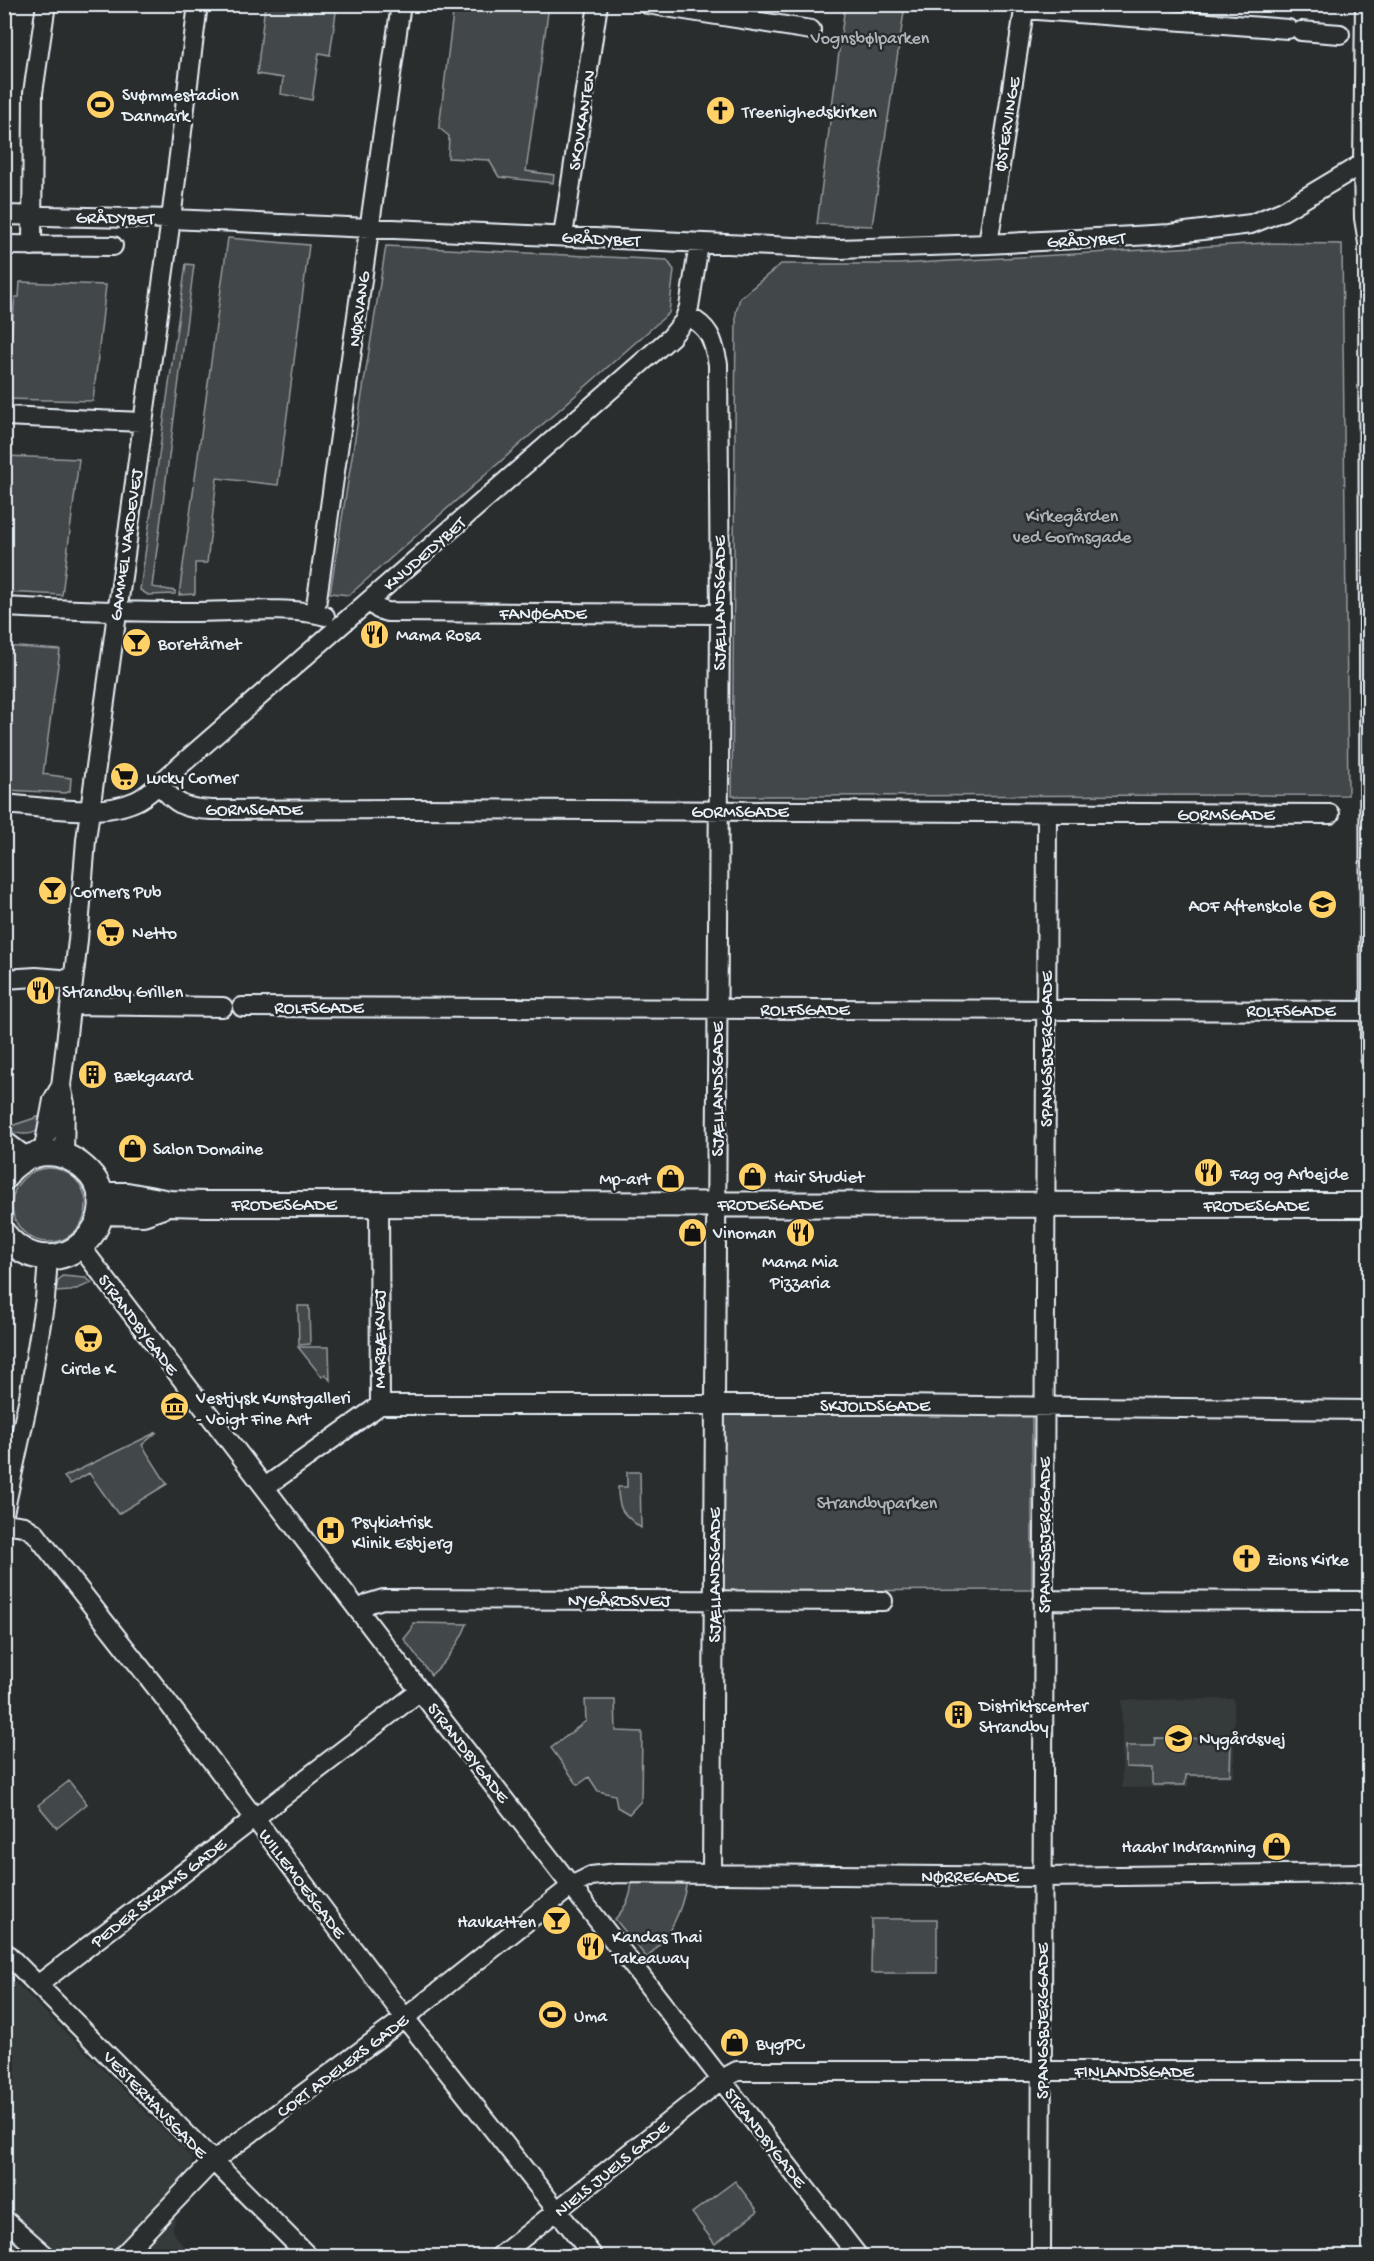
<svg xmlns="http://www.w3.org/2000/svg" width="1374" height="2261" font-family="'Gochi Hand',sans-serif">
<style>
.built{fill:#363a3b}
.green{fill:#424648;stroke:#959ca0;stroke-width:1.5}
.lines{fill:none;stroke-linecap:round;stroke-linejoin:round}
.minor-casing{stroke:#e8f1f8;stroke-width:22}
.major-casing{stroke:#e8f1f8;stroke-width:28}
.minor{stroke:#2a2d2e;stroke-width:18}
.major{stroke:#2a2d2e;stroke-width:24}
.labels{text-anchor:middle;stroke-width:5;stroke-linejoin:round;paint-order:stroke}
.park-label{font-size:18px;fill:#aeb5ba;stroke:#2a2d2e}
.poi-label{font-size:18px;fill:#e8f1f8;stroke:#2a2d2e;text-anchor:start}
.street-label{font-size:18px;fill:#e8f1f8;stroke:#2a2d2e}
</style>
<rect width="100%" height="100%" fill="#2a2d2e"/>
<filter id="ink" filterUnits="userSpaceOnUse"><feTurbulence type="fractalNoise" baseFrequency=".0167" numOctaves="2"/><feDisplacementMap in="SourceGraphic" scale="12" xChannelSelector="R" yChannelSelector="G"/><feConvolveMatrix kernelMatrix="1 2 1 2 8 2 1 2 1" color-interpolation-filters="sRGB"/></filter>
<g filter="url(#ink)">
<!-- built -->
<path class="built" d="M 1234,1699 L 1234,1777 L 1189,1777 L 1188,1787 L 1122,1788 L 1122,1700 Z
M 4,1971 L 193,2159 L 172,2231 L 192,2256 L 5,2256 Z"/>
<!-- green -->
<path class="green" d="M 265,5 L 337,5 L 330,55 L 319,53 L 312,100 L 281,94 L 283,78 L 257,74 Z
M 454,5 L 549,5 L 526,171 L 554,175 L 553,183 L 499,177 L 489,160 L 448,158 L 449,136 L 439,128 Z
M 845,5 L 905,5 L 872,226 L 817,224 Z
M 228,238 L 309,245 L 278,485 L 217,478 L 207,563 L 195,563 L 195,594 L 179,595 Z
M 1265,243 L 1342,244 L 1348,795 L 732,796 L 736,312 L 740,298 L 781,264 L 899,264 Z
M 386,246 L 667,260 L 674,270 L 669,313 L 349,595 L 330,593 Z
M 186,264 L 194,265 L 152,587 L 175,591 L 175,594 L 148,595 L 140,590 Z
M 20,282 L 106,285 L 93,401 L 5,399 L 15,297 L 19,297 Z
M 5,456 L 79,459 L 62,595 L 5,592 Z
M 4,646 L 60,650 L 43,774 L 71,778 L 70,791 L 66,793 L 5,790 Z
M 41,1116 L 38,1130 C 29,1137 14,1134 5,1128 Z
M12 1205a37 37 0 1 1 74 0a37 37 0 1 1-74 0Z
M 62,1276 L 86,1278 L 92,1283 L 71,1291 L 56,1292 L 58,1281 Z
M 298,1306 L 309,1306 L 310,1344 L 299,1345 Z
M 298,1347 L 329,1347 L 330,1380 L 325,1374 L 322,1377 Z
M 723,1413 L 1032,1414 L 1032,1590 L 722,1591 Z
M 157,1432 L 142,1445 L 167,1484 L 118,1514 L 89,1473 L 70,1484 L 64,1477 Z
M 627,1472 L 640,1472 L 641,1528 C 623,1514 618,1511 618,1487 L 627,1487 Z
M 413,1623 L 467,1624 C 459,1644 448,1660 431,1675 L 404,1639 L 412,1629 Z
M 585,1700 L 615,1700 L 616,1731 L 642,1732 L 641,1801 L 629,1814 L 617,1807 L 615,1795 L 598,1791 L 589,1777 L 578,1785 L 551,1748 L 586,1721 Z
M 1155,1738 L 1231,1739 L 1230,1775 L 1186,1775 L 1185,1785 L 1153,1785 L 1153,1768 L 1126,1767 L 1126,1746 L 1154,1746 Z
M 69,1781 L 87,1804 L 57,1828 L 38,1805 Z
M 631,1878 L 687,1881 C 681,1915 671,1933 647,1958 L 615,1919 C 626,1907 633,1895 631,1878 Z
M 872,1919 L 937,1919 L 937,1973 L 871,1973 Z
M 735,2181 L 758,2211 L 715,2244 L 692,2213 Z"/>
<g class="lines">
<defs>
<path id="minor" d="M 647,4 L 811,30
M 1365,4 L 1363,163 L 1364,218 L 1368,243 L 1370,1058
M 1024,9 L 1288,29
M 1301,31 L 1340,34
M 4,215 L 171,219 L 839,249 L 988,244 L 1170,234 L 1251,224 L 1283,211 L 1370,159
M 563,236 L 598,4
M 988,244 L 1025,4
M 4,245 L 113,246
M 32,246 L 33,93 L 46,4
M 686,315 C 710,327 713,339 718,364 L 720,614 L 712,1875
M 4,416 L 142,422
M 370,601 L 378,609 L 387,612 L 720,614
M 4,607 C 67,610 130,612 193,612 C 229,612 292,606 325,616
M 315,613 L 401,4
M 159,784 C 176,805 186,809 212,810 L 413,809 L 1330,814
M 4,804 C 45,807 99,818 136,801 C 145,797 152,790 159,784 L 671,337 L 684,321 L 689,307 L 699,244
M 4,979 L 36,977 L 73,980
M 71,1005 L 223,1007
M 242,1007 L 1369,1011
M 43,1153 L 53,1100 L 61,1086
M 64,1156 L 65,1104 L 61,1086 L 78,940 L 86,840 L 171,219 L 198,4
M 81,1247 L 420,1691 L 858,2256
M 380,1405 L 893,1405 L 1370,1410
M 265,1487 L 380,1405 L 379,1204
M 4,1513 L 29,1397 L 45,1299 L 48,1258
M 4,1523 L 24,1526 L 35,1533 L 162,1695 L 405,2018 L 593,2256
M 1043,1600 L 1370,1601
M 358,1610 L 370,1603 L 383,1599 L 883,1601
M 4,1951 L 308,2256
M 39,1984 L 420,1691
M 4,2219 L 46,2256
M 122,2256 L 212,2162 L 405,2018 L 573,1885 L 591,1876 L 617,1873 L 1042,1877 L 1370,1873
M 500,2256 L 722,2079 L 737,2071 L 1370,2071
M 1041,2256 L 1047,814"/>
<path id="major" d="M 4,1144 L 24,1159
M 4,1178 C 12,1163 30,1154 47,1153 C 61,1153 74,1159 84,1168 C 138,1215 56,1298 4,1234
M 100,1195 L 127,1195 L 170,1203 L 205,1204 L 1370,1205
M 101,1212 L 143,1213 L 160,1207"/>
</defs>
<!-- minor casing -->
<use href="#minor" class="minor-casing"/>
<!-- major casing -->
<use href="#major" class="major-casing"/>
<!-- minor -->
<use href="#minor" class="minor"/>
<!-- major -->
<use href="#major" class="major"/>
</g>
</g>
<!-- icons -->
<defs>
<symbol id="stadium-disc" viewBox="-11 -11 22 22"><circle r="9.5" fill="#ffd166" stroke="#2a2d2e"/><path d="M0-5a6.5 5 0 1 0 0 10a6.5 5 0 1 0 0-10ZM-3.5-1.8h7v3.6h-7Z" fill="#111"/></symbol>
<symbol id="church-disc" viewBox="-11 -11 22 22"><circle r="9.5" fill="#ffd166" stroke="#2a2d2e"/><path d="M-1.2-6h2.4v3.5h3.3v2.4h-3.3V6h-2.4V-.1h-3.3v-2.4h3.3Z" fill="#111"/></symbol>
<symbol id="restaurant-disc" viewBox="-11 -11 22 22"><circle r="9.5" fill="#ffd166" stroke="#2a2d2e"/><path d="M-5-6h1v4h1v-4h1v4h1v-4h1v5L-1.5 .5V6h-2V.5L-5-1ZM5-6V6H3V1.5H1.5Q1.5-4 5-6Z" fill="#111"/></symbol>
<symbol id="bar-disc" viewBox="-11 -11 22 22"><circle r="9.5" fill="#ffd166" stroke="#2a2d2e"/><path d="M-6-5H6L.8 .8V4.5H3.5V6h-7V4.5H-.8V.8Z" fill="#111"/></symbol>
<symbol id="supermarket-disc" viewBox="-11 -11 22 22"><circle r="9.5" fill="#ffd166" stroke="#2a2d2e"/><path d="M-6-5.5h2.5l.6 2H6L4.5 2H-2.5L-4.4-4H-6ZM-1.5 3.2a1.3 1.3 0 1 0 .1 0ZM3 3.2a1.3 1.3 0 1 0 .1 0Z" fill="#111"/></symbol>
<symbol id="school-disc" viewBox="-11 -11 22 22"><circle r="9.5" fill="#ffd166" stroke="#2a2d2e"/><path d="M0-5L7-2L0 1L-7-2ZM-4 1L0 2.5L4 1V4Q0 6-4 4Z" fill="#111"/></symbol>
<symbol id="building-disc" viewBox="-11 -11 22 22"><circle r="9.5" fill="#ffd166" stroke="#2a2d2e"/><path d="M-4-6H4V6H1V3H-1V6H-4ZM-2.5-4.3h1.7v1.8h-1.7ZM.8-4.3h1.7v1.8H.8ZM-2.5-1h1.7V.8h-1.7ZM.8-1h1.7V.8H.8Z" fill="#111"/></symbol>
<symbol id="shop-disc" viewBox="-11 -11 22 22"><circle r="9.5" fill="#ffd166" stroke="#2a2d2e"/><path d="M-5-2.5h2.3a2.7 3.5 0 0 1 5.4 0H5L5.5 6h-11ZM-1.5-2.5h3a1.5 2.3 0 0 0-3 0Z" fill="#111"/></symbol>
<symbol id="museum-disc" viewBox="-11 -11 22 22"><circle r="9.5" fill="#ffd166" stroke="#2a2d2e"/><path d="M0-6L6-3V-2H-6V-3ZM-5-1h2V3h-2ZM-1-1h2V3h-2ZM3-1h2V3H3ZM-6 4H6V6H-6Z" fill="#111"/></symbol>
<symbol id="hospital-disc" viewBox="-11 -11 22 22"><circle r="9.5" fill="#ffd166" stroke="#2a2d2e"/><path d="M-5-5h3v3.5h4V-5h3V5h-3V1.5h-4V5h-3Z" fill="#111"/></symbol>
</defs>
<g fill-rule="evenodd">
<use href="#stadium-disc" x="84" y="88" width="33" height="33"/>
<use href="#church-disc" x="704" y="94" width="33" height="33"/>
<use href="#restaurant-disc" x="358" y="618" width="33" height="33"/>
<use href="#bar-disc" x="120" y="626" width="33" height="33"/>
<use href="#supermarket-disc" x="108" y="760" width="33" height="33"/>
<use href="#bar-disc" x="36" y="874" width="33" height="33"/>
<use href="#school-disc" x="1306" y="888" width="33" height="33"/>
<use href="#supermarket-disc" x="94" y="916" width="33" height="33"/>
<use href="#restaurant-disc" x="24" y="974" width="33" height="33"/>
<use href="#building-disc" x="76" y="1058" width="33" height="33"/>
<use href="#shop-disc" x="116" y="1132" width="33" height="33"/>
<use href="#restaurant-disc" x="1192" y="1156" width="33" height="33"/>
<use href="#shop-disc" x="736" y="1160" width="33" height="33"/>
<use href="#shop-disc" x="654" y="1162" width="33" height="33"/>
<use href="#shop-disc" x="676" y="1216" width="33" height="33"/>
<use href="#restaurant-disc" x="784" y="1216" width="33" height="33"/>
<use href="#supermarket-disc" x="72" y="1322" width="33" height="33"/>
<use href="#museum-disc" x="158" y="1390" width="33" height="33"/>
<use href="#hospital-disc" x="314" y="1514" width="33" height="33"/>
<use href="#church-disc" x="1230" y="1542" width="33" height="33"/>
<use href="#building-disc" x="942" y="1698" width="33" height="33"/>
<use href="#school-disc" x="1162" y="1722" width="33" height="33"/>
<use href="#shop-disc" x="1260" y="1830" width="33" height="33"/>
<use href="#bar-disc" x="540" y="1904" width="33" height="33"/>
<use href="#restaurant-disc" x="574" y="1930" width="33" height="33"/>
<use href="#stadium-disc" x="536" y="1998" width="33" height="33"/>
<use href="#shop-disc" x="718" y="2026" width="33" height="33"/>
</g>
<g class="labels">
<!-- park labels -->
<g class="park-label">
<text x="870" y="43">Vognsbølparken</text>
<text x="1072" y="521">Kirkegården<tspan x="1072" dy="21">ved Gormsgade</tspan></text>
<text x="877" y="1508">Strandbyparken</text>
</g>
<!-- poi labels -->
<g class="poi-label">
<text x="122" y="100">Svømmestadion<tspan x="122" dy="21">Danmark</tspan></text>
<text x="742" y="117">Treenighedskirken</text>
<text x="396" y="640">Mama Rosa</text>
<text x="158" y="649">Boretårnet</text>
<text x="146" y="783">Lucky Corner</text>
<text x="73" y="897">Corners Pub</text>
<text x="1302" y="911" text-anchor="end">AOF Aftenskole</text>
<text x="132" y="938">Netto</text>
<text x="62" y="997">Strandby Grillen</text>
<text x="114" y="1081">Bækgaard</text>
<text x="153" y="1154">Salon Domaine</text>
<text x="1230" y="1179">Fag og Arbejde</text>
<text x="774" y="1182">Hair Studiet</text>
<text x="650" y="1184" text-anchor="end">Mp-art</text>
<text x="713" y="1238">Vinoman</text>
<text x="800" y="1267" text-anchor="middle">Mama Mia<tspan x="800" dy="21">Pizzaria</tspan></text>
<text x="88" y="1374" text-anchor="middle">Circle K</text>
<text x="196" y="1403">Vestjysk Kunstgalleri<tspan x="196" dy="21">- Voigt Fine Art</tspan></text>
<text x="352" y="1527">Psykiatrisk<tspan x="352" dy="21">Klinik Esbjerg</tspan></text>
<text x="1267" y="1565">Zions Kirke</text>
<text x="979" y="1711">Distriktscenter<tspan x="979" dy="21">Strandby</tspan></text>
<text x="1199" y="1744">Nygårdsvej</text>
<text x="1256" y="1852" text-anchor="end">Haahr Indramning</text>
<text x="536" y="1927" text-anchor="end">Havkatten</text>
<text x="612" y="1942">Kandas Thai<tspan x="612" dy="21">Takeaway</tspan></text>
<text x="574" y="2021">Uma</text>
<text x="756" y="2049">BygPC</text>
</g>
<!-- street labels -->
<g class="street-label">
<text transform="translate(581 120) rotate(-81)" y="6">SKOVKANTEN</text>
<text transform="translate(1006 124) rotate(-81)" y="6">ØSTERVINGE</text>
<text transform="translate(115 217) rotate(1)" y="6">GRÅDYBET</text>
<text transform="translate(601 238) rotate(3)" y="6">GRÅDYBET</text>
<text transform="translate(1086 239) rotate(-3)" y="6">GRÅDYBET</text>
<text transform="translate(358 309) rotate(-82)" y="6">NØRVANG</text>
<text transform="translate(125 545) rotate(-82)" y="6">GAMMEL VARDEVEJ</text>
<text transform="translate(424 553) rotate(-41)" y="6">KNUDEDYBET</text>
<text transform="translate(719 603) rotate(-90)" y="6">SJÆLLANDSGADE</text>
<text x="543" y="619">FANØGADE</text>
<text x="254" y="815">GORMSGADE</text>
<text x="740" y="817">GORMSGADE</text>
<text x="1226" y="820">GORMSGADE</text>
<text x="319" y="1013">ROLFSGADE</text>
<text x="805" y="1015">ROLFSGADE</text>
<text x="1291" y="1016">ROLFSGADE</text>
<text transform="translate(1046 1049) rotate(-90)" y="6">SPANGSBJERGGADE</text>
<text transform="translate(717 1089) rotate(-90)" y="6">SJÆLLANDSGADE</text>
<text x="284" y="1210">FRODESGADE</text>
<text x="770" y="1210">FRODESGADE</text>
<text x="1256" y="1211">FRODESGADE</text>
<text transform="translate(139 1324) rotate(53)" y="6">STRANDBYGADE</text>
<text transform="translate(379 1339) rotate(-90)" y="6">MARBÆKVEJ</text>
<text x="875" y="1411">SKJOLDSGADE</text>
<text transform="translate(1044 1535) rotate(-90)" y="6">SPANGSBJERGGADE</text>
<text transform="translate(714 1575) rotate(-90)" y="6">SJÆLLANDSGADE</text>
<text x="619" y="1606">NYGÅRDSVEJ</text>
<text transform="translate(469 1752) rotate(52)" y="6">STRANDBYGADE</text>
<text x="970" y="1882">NØRREGADE</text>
<text transform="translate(303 1883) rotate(53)" y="6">WILLEMOESGADE</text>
<text transform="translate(158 1892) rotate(-38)" y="6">PEDER SKRAMS GADE</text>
<text transform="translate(1042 2021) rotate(-90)" y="6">SPANGSBJERGGADE</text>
<text transform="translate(342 2065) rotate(-37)" y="6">CORT ADELERS GADE</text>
<text x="1134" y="2077">FINLANDSGADE</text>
<text transform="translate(156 2104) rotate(46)" y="6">VESTERHAVSGADE</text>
<text transform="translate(766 2137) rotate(52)" y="6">STRANDBYGADE</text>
<text transform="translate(611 2168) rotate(-39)" y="6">NIELS JUELS GADE</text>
</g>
</g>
<!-- margin -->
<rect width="1374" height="2261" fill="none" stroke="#2a2d2e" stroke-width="24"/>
<rect x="12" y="12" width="1350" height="2237" fill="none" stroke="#e8f1f8" stroke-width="2" filter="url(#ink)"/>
</svg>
